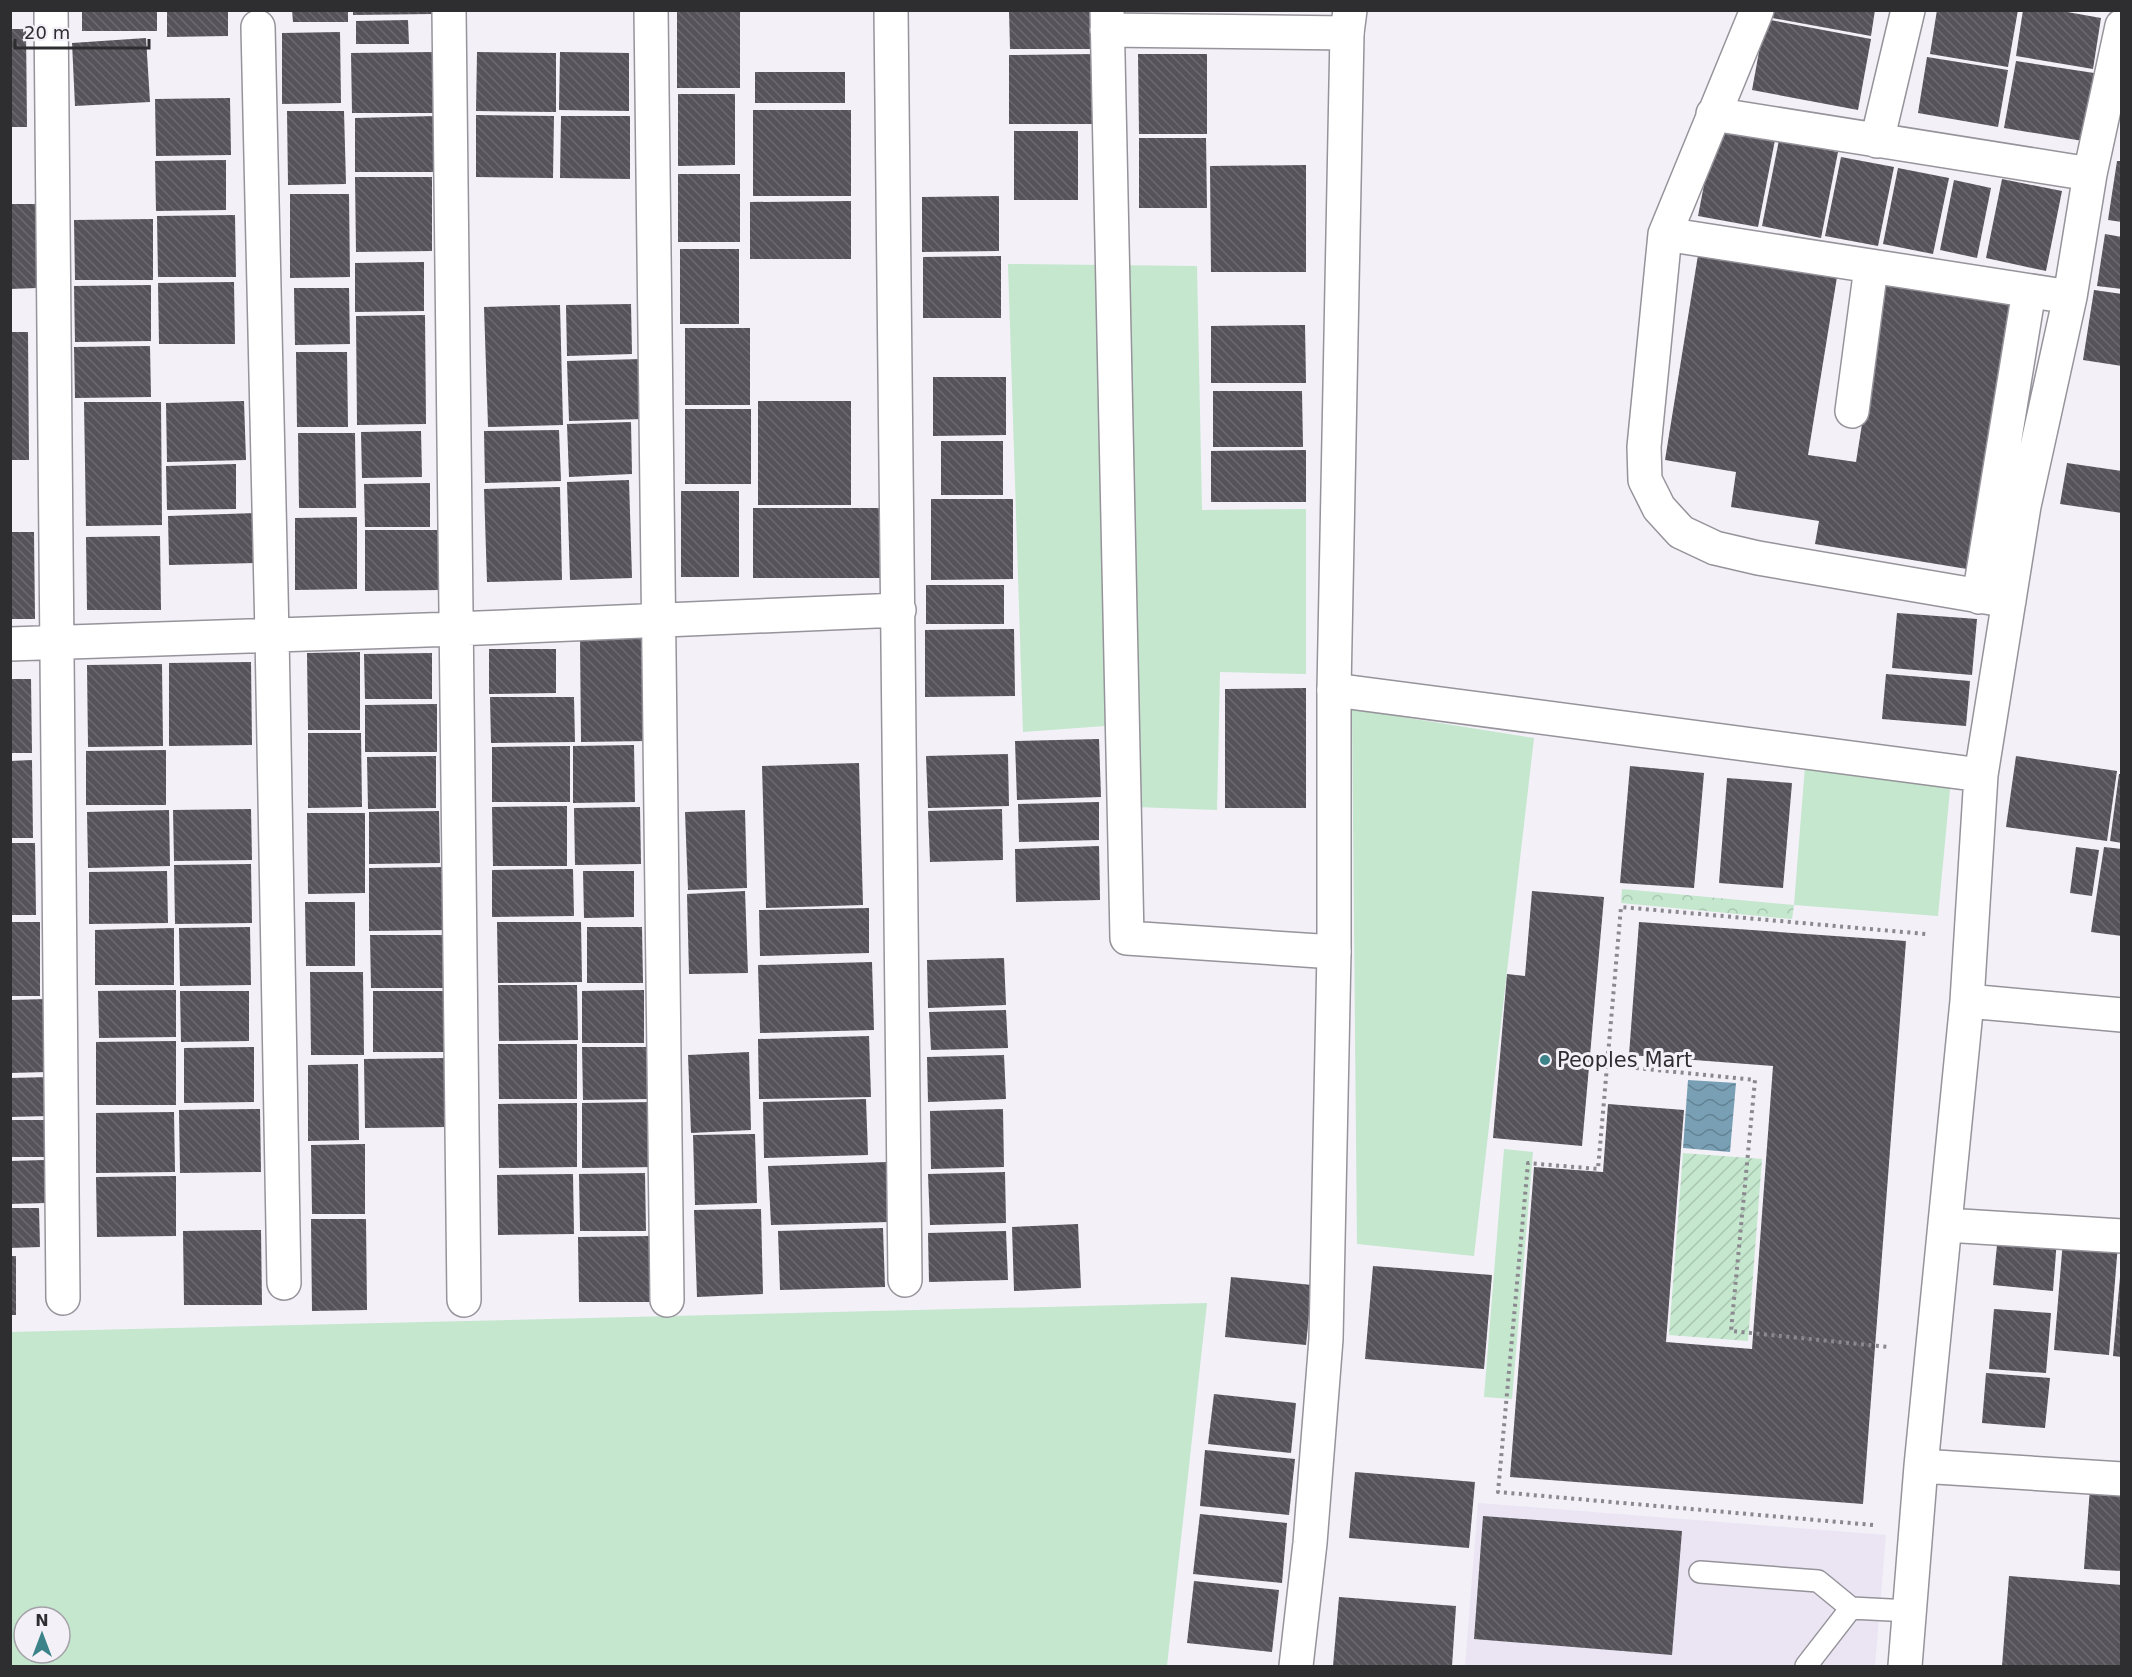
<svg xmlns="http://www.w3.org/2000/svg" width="2132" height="1677" font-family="'DejaVu Sans',sans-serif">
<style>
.built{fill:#eae4f3}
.grass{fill:#c4e7ce;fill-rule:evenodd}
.park{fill:url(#park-crowns)}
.garden{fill:url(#garden-furrows)}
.water{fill:url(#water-waves)}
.building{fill:url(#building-back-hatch)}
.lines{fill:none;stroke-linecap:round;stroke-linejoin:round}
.lane-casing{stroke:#96939a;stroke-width:24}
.street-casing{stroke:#96939a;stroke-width:36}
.secondary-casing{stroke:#96939a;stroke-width:36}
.path{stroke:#8b898f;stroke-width:4;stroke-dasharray:3 4.5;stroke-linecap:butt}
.lane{stroke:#fff;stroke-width:21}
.street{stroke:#fff;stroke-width:33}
.secondary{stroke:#fff;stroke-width:33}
.poi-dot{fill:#3b8389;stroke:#f3f0f8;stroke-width:2}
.labels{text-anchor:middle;stroke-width:6;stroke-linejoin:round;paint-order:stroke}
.poi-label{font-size:21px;fill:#2e2d30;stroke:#f3f0f8;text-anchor:start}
</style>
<defs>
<pattern id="park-crowns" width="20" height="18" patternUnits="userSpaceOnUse" patternTransform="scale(1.5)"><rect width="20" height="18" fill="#c4e7ce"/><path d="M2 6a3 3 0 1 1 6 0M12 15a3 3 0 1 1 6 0" fill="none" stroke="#a9c6b1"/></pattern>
<pattern id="garden-furrows" width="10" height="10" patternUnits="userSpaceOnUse" patternTransform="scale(1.5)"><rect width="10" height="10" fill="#c4e7ce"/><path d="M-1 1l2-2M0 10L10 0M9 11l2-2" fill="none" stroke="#a9c6b1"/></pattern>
<pattern id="water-waves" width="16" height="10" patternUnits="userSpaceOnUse" patternTransform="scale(1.5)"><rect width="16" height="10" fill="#789fb4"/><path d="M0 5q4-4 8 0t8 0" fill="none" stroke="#638293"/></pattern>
<pattern id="building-back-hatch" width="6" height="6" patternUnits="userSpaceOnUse" patternTransform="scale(1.5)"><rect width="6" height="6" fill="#56545a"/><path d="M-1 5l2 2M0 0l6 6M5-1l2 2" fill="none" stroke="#6b6a6f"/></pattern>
</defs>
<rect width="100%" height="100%" fill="#f3f0f8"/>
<!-- built -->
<path class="built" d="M 1478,1503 L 1886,1535 L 1875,1666 L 1465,1666 Z"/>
<!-- grass -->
<path class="grass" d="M 1008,264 L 1197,266 L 1202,510 L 1306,509 L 1306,674 L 1220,672 L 1217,810 L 1109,806 L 1105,726 L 1023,732 Z
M 1352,709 L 1534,738 L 1474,1256 L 1357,1244 Z
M 1805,766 L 1951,779 L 1938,916 L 1794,905 Z
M 1504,1149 L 1533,1152 L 1512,1399 L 1484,1397 Z
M 1207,1303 L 1167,1666 L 11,1666 L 10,1332 ZM 24,1617 L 60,1617 L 60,1653 L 24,1653 Z"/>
<!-- park -->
<path class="park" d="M 1622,889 L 1794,905 L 1792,919 L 1621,903 Z"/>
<!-- garden -->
<path class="garden" d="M 1683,1153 L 1762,1159 L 1748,1341 L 1669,1335 Z"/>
<!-- water -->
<path class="water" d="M 1688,1080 L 1736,1083 L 1730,1152 L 1683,1148 Z"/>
<!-- building -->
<path class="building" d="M 82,10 L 157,10 L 157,31 L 82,31 Z
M 167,10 L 228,10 L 228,36 L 167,37 Z
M 292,10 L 348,10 L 348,22 L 293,22 Z
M 353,10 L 432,10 L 432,14 L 353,15 Z
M 1009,10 L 1098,10 L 1098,49 L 1010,49 Z
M 1768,10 L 1875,10 L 1871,36 L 1767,17 Z
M 1937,10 L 2018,10 L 2008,67 L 1930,54 Z
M 2023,10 L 2056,10 L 2101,18 L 2093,69 L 2016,56 Z
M 677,11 L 740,11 L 740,88 L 677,88 Z
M 1765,19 L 1871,39 L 1858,110 L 1752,90 Z
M 408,20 L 409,44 L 356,44 L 356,21 Z
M 10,29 L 26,29 L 27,127 L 10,127 Z
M 340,32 L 341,103 L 282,104 L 282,33 Z
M 146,38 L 150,102 L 75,106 L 72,43 Z
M 435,52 L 435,113 L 352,113 L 351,53 Z
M 477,52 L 556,53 L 556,112 L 476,111 Z
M 560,52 L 629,53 L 629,111 L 559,110 Z
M 1094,54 L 1094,124 L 1009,124 L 1009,55 Z
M 1138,54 L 1207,54 L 1207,134 L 1139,134 Z
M 1927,57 L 2008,70 L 1998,127 L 1918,113 Z
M 2016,61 L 2094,73 L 2083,141 L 2004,128 Z
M 755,72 L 845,72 L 845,103 L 755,103 Z
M 678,94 L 735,94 L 735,165 L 678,166 Z
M 230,98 L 231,155 L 156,156 L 155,99 Z
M 753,110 L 851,110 L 851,196 L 753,196 Z
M 287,111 L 344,111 L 346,184 L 288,185 Z
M 476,115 L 554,116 L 553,178 L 476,177 Z
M 435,116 L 435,172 L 355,172 L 355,118 Z
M 561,116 L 630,116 L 630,179 L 560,178 Z
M 1715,128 L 1775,140 L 1758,227 L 1698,216 Z
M 1014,131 L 1078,131 L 1078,200 L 1014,200 Z
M 1139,138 L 1206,138 L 1207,208 L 1139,208 Z
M 1779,140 L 1838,152 L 1821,238 L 1762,226 Z
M 1841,157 L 1894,167 L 1878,246 L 1825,236 Z
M 226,160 L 226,210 L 156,211 L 155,161 Z
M 2117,161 L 2122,161 L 2122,222 L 2108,220 Z
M 1306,165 L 1306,272 L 1211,272 L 1210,166 Z
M 1898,168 L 1949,178 L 1933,254 L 1883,244 Z
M 678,174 L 740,174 L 740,242 L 678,242 Z
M 355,177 L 432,177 L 432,251 L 356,252 Z
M 2002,179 L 2062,191 L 2046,271 L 1986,258 Z
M 1954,180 L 1991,188 L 1977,258 L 1940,250 Z
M 290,194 L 349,194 L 350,277 L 290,278 Z
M 999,196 L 999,251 L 922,252 L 922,197 Z
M 851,201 L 851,259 L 750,259 L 750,202 Z
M 10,204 L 37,204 L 37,288 L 10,289 Z
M 235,215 L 236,277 L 158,277 L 157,216 Z
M 153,219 L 153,280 L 75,280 L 74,220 Z
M 2105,234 L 2122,237 L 2122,289 L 2097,286 Z
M 680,249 L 739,249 L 739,324 L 680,324 Z
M 1698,255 L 1837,277 L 1808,455 L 1856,462 L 1884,285 L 2016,306 L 1973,570 L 1815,544 L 1819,521 L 1731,507 L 1736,472 L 1665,460 Z
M 1001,256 L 1001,318 L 923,318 L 923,257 Z
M 424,262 L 424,311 L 355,312 L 355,263 Z
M 234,282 L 235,344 L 159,344 L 158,283 Z
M 151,285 L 151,341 L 75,342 L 74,286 Z
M 294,288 L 349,288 L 350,344 L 295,345 Z
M 2094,290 L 2122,294 L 2122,366 L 2083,360 Z
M 631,304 L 632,354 L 567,356 L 566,305 Z
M 560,305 L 563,425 L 488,427 L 484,307 Z
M 425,315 L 426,424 L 357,425 L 356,316 Z
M 1305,325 L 1306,383 L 1211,383 L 1211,326 Z
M 685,328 L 750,328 L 750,405 L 685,405 Z
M 10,332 L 28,332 L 29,460 L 10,460 Z
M 150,346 L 151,397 L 75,398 L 74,347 Z
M 296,352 L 347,352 L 348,427 L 297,427 Z
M 642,359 L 644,419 L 569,421 L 567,361 Z
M 933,377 L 1006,377 L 1006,435 L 933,436 Z
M 1213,391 L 1302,391 L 1303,447 L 1213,447 Z
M 244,401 L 246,460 L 167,462 L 166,403 Z
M 758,401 L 851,401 L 851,505 L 758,505 Z
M 84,402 L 161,402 L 162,525 L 86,526 Z
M 685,409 L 751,409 L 751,484 L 685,484 Z
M 631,422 L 632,474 L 569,477 L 567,424 Z
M 559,430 L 561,481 L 485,483 L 484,431 Z
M 421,431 L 422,477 L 362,478 L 361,432 Z
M 298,433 L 355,433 L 356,508 L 299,508 Z
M 941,441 L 1003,441 L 1003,495 L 941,495 Z
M 1306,450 L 1306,502 L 1211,502 L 1211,451 Z
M 2067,463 L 2122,471 L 2122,513 L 2060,504 Z
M 236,464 L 236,509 L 167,510 L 166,466 Z
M 629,480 L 632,578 L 570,580 L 567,482 Z
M 430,483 L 430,527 L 365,527 L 364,484 Z
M 560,487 L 562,580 L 487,582 L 484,489 Z
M 681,491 L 739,491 L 739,577 L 681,577 Z
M 931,499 L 1013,499 L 1013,579 L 931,580 Z
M 753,508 L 886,508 L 886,578 L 753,578 Z
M 257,513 L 258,563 L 169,565 L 168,516 Z
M 357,517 L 357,589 L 295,590 L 295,518 Z
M 365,530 L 440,530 L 440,590 L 365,591 Z
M 10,532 L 34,532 L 35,619 L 10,619 Z
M 160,536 L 161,610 L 87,610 L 86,537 Z
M 926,585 L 1004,585 L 1004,624 L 926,624 Z
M 1897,613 L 1977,619 L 1972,675 L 1892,668 Z
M 1014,629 L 1015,696 L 925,697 L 925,630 Z
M 580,638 L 646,638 L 647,741 L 581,742 Z
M 489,649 L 556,649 L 556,693 L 489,694 Z
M 360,652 L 360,730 L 308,730 L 307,653 Z
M 432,653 L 432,699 L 365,699 L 364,654 Z
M 251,662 L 252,745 L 169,746 L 169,663 Z
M 162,664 L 163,746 L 88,747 L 87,665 Z
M 1886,674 L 1970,681 L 1966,726 L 1882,719 Z
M 10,679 L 31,679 L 32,753 L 10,753 Z
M 1306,688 L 1306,808 L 1225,808 L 1225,689 Z
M 490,697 L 574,697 L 575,742 L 491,743 Z
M 437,704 L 437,752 L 365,752 L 365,705 Z
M 308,733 L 361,733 L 362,807 L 308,808 Z
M 1099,739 L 1101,797 L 1017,800 L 1015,741 Z
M 634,745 L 635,802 L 573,803 L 573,746 Z
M 570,746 L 570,802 L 492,802 L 492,747 Z
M 166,750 L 166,805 L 86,805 L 86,751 Z
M 1008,754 L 1009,806 L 928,808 L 926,756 Z
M 436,756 L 436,808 L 368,809 L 367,757 Z
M 2016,756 L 2117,771 L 2107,841 L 2006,827 Z
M 32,760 L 33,838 L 10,838 L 10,761 Z
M 859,763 L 863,905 L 766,908 L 762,766 Z
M 1630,766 L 1704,773 L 1694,888 L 1620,883 Z
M 2119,774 L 2122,774 L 2122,843 L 2110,841 Z
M 1727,778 L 1792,783 L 1783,888 L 1719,883 Z
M 1099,802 L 1099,840 L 1019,842 L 1018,804 Z
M 567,806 L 567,866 L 493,866 L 492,807 Z
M 640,807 L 641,864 L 575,865 L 574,808 Z
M 251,809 L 252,860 L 174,861 L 173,810 Z
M 1002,809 L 1003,860 L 930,862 L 928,811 Z
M 169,810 L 170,866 L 88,868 L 87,812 Z
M 745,810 L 747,888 L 688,890 L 685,812 Z
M 439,811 L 440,863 L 369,864 L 369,812 Z
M 307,813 L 365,813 L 365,893 L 308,894 Z
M 10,843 L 35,843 L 36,915 L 10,915 Z
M 1099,846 L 1100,900 L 1016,902 L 1015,849 Z
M 2076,847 L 2099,850 L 2092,896 L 2070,893 Z
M 2104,847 L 2122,849 L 2122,936 L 2091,932 Z
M 251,864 L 252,923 L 175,924 L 174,865 Z
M 450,867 L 450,930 L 369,931 L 369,868 Z
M 573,869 L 574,916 L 492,917 L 492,870 Z
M 167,871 L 168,923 L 89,924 L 89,872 Z
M 583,871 L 634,871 L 634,917 L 584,918 Z
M 745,891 L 748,973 L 689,974 L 687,894 Z
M 1532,891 L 1604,897 L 1582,1146 L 1493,1138 L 1507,974 L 1525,976 Z
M 305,902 L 355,902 L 355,966 L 306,966 Z
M 869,908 L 869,953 L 760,956 L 759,910 Z
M 10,922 L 40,922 L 40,996 L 10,996 Z
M 497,922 L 581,922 L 582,982 L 498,983 Z
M 1639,922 L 1906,941 L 1863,1504 L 1510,1477 L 1534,1167 L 1603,1172 L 1608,1104 L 1684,1110 L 1666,1342 L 1752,1349 L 1773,1066 L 1629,1055 Z
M 250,927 L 251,985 L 180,986 L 179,928 Z
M 587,927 L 642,927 L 643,983 L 587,983 Z
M 174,928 L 174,985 L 95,985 L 95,930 Z
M 370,935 L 444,935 L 444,988 L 371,988 Z
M 1004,958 L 1006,1005 L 928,1008 L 927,960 Z
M 872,962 L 874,1030 L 760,1033 L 758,965 Z
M 310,972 L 363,972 L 364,1055 L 311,1055 Z
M 498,985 L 577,985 L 578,1040 L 499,1041 Z
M 176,990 L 176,1037 L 99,1038 L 98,991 Z
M 644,990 L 644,1043 L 582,1043 L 582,991 Z
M 180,991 L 249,991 L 249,1041 L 181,1042 Z
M 373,991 L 445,991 L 445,1052 L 373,1052 Z
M 47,999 L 47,1072 L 10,1073 L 10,1000 Z
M 1006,1010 L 1008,1048 L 931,1050 L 929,1012 Z
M 869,1036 L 871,1097 L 759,1099 L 758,1039 Z
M 176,1041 L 176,1105 L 96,1105 L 96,1042 Z
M 498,1044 L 577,1044 L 577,1099 L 499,1099 Z
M 254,1047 L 254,1102 L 184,1103 L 184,1048 Z
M 582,1047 L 648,1047 L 649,1099 L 583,1100 Z
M 749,1052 L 751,1130 L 691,1133 L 688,1055 Z
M 1004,1055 L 1006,1099 L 928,1102 L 927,1057 Z
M 448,1058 L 448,1127 L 365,1128 L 364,1059 Z
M 358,1064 L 359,1140 L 308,1141 L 308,1065 Z
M 49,1077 L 49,1116 L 10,1117 L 10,1078 Z
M 866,1099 L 868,1155 L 764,1158 L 763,1102 Z
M 655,1102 L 656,1167 L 582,1168 L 582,1103 Z
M 577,1103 L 577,1167 L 499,1168 L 498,1104 Z
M 260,1109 L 261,1172 L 180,1173 L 179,1110 Z
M 1003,1109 L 1004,1167 L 931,1169 L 930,1111 Z
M 174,1112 L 175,1172 L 96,1173 L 96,1113 Z
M 10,1120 L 53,1120 L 54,1157 L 10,1157 Z
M 755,1134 L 757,1203 L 695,1205 L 693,1135 Z
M 365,1144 L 365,1214 L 312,1214 L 311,1145 Z
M 45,1160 L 46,1203 L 10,1204 L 10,1161 Z
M 887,1162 L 889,1222 L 771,1225 L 768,1166 Z
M 1005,1172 L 1006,1223 L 930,1225 L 928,1174 Z
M 645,1173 L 646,1231 L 580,1231 L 579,1174 Z
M 573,1174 L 574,1234 L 498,1235 L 497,1175 Z
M 176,1176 L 176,1236 L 97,1237 L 96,1177 Z
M 10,1208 L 39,1208 L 40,1247 L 10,1248 Z
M 761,1209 L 763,1294 L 697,1297 L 694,1210 Z
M 311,1219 L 366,1219 L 367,1310 L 312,1311 Z
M 1078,1224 L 1081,1288 L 1014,1291 L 1012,1227 Z
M 883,1228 L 885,1287 L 780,1290 L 778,1231 Z
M 261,1230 L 262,1305 L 184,1305 L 183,1231 Z
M 1006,1231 L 1008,1280 L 929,1282 L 928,1233 Z
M 1998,1235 L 2057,1239 L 2053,1291 L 1993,1285 Z
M 651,1236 L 652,1302 L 579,1302 L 578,1237 Z
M 2063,1240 L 2118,1244 L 2109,1355 L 2054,1350 Z
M 10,1256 L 16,1256 L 16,1315 L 10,1315 Z
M 1373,1266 L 1492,1275 L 1484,1369 L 1365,1359 Z
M 1231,1277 L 1312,1285 L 1306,1345 L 1225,1337 Z
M 2120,1277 L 2122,1278 L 2122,1357 L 2113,1356 Z
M 1994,1309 L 2051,1313 L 2046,1373 L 1989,1369 Z
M 1986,1373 L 2050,1378 L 2045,1428 L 1982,1423 Z
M 1214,1394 L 1296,1403 L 1291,1453 L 1208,1444 Z
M 1205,1450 L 1295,1459 L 1289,1515 L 1200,1506 Z
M 1355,1472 L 1475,1482 L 1469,1548 L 1349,1538 Z
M 2090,1488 L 2122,1491 L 2122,1571 L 2084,1569 Z
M 1200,1514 L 1287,1523 L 1282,1583 L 1193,1574 Z
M 1483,1516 L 1682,1531 L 1672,1655 L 1474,1639 Z
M 2009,1576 L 2122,1585 L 2122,1666 L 2002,1666 Z
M 1194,1581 L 1279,1590 L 1272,1652 L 1187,1643 Z
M 1339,1597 L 1456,1606 L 1452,1666 L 1333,1666 Z"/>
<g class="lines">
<defs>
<path id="lane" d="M 1700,1572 L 1818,1581 L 1851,1608 L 1910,1611
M 1806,1666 L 1851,1608"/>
<path id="street" d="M 51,10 L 63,1298
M 449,10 L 464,1300
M 651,10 L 667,1300
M 891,10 L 905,1280
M 1107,10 L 1127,938 L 1334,952
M 1757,10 L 1665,234 L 1644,447 L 1645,480 L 1659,508 L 1681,532 L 1715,548 L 1758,558 L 2009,601
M 258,27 L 272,635 L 284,1283
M 1107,30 L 1347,33
M 1713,114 L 2090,174
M 1877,141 L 1908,10
M 1665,234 L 2070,297
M 1852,411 L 1871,267
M 1979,597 L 2029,291
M 10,644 L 455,629 L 899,610
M 1334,690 L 1981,775
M 1967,1001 L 2122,1015
M 1946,1225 L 2122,1236
M 1921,1466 L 2122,1479
M 1905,1666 L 1921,1466 L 1967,1001 L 1981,775 L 2024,506 L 2070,297 L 2090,174 L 2122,26"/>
<path id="secondary" d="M 1296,1666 L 1310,1543 L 1326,1339 L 1334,952 L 1334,690 L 1347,33 L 1350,10"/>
</defs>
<!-- lane casing -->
<use href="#lane" class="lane-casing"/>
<!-- street casing -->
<use href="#street" class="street-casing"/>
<!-- secondary casing -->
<use href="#secondary" class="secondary-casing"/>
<!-- path -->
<path class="path" d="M 1606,1065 L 1755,1080 L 1731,1331 L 1889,1347
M 1873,1525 L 1498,1492 L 1528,1163 L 1598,1169 L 1621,907 L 1926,934"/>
<!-- lane -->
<use href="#lane" class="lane"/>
<!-- street -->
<use href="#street" class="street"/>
<!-- secondary -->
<use href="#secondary" class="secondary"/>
</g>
<!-- markers -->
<circle class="poi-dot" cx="1545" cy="1060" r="6"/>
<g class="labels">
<!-- poi labels -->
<g class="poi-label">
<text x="1557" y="1067">Peoples Mart</text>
</g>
</g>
<!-- border -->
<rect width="2132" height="1677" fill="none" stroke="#2e2d30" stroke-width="24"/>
<!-- north arrow -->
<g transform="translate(42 1635)"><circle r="28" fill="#f3f0f8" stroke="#a4a2a8" stroke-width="1.5"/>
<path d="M0-4.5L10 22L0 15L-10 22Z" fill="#3b8389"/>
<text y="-9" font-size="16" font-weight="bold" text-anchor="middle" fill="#2e2d30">N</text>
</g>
<!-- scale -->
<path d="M15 39v9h134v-9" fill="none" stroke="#2e2d30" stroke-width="3"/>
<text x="24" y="39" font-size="18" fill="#2e2d30" stroke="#f3f0f8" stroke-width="4.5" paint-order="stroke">20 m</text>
</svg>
